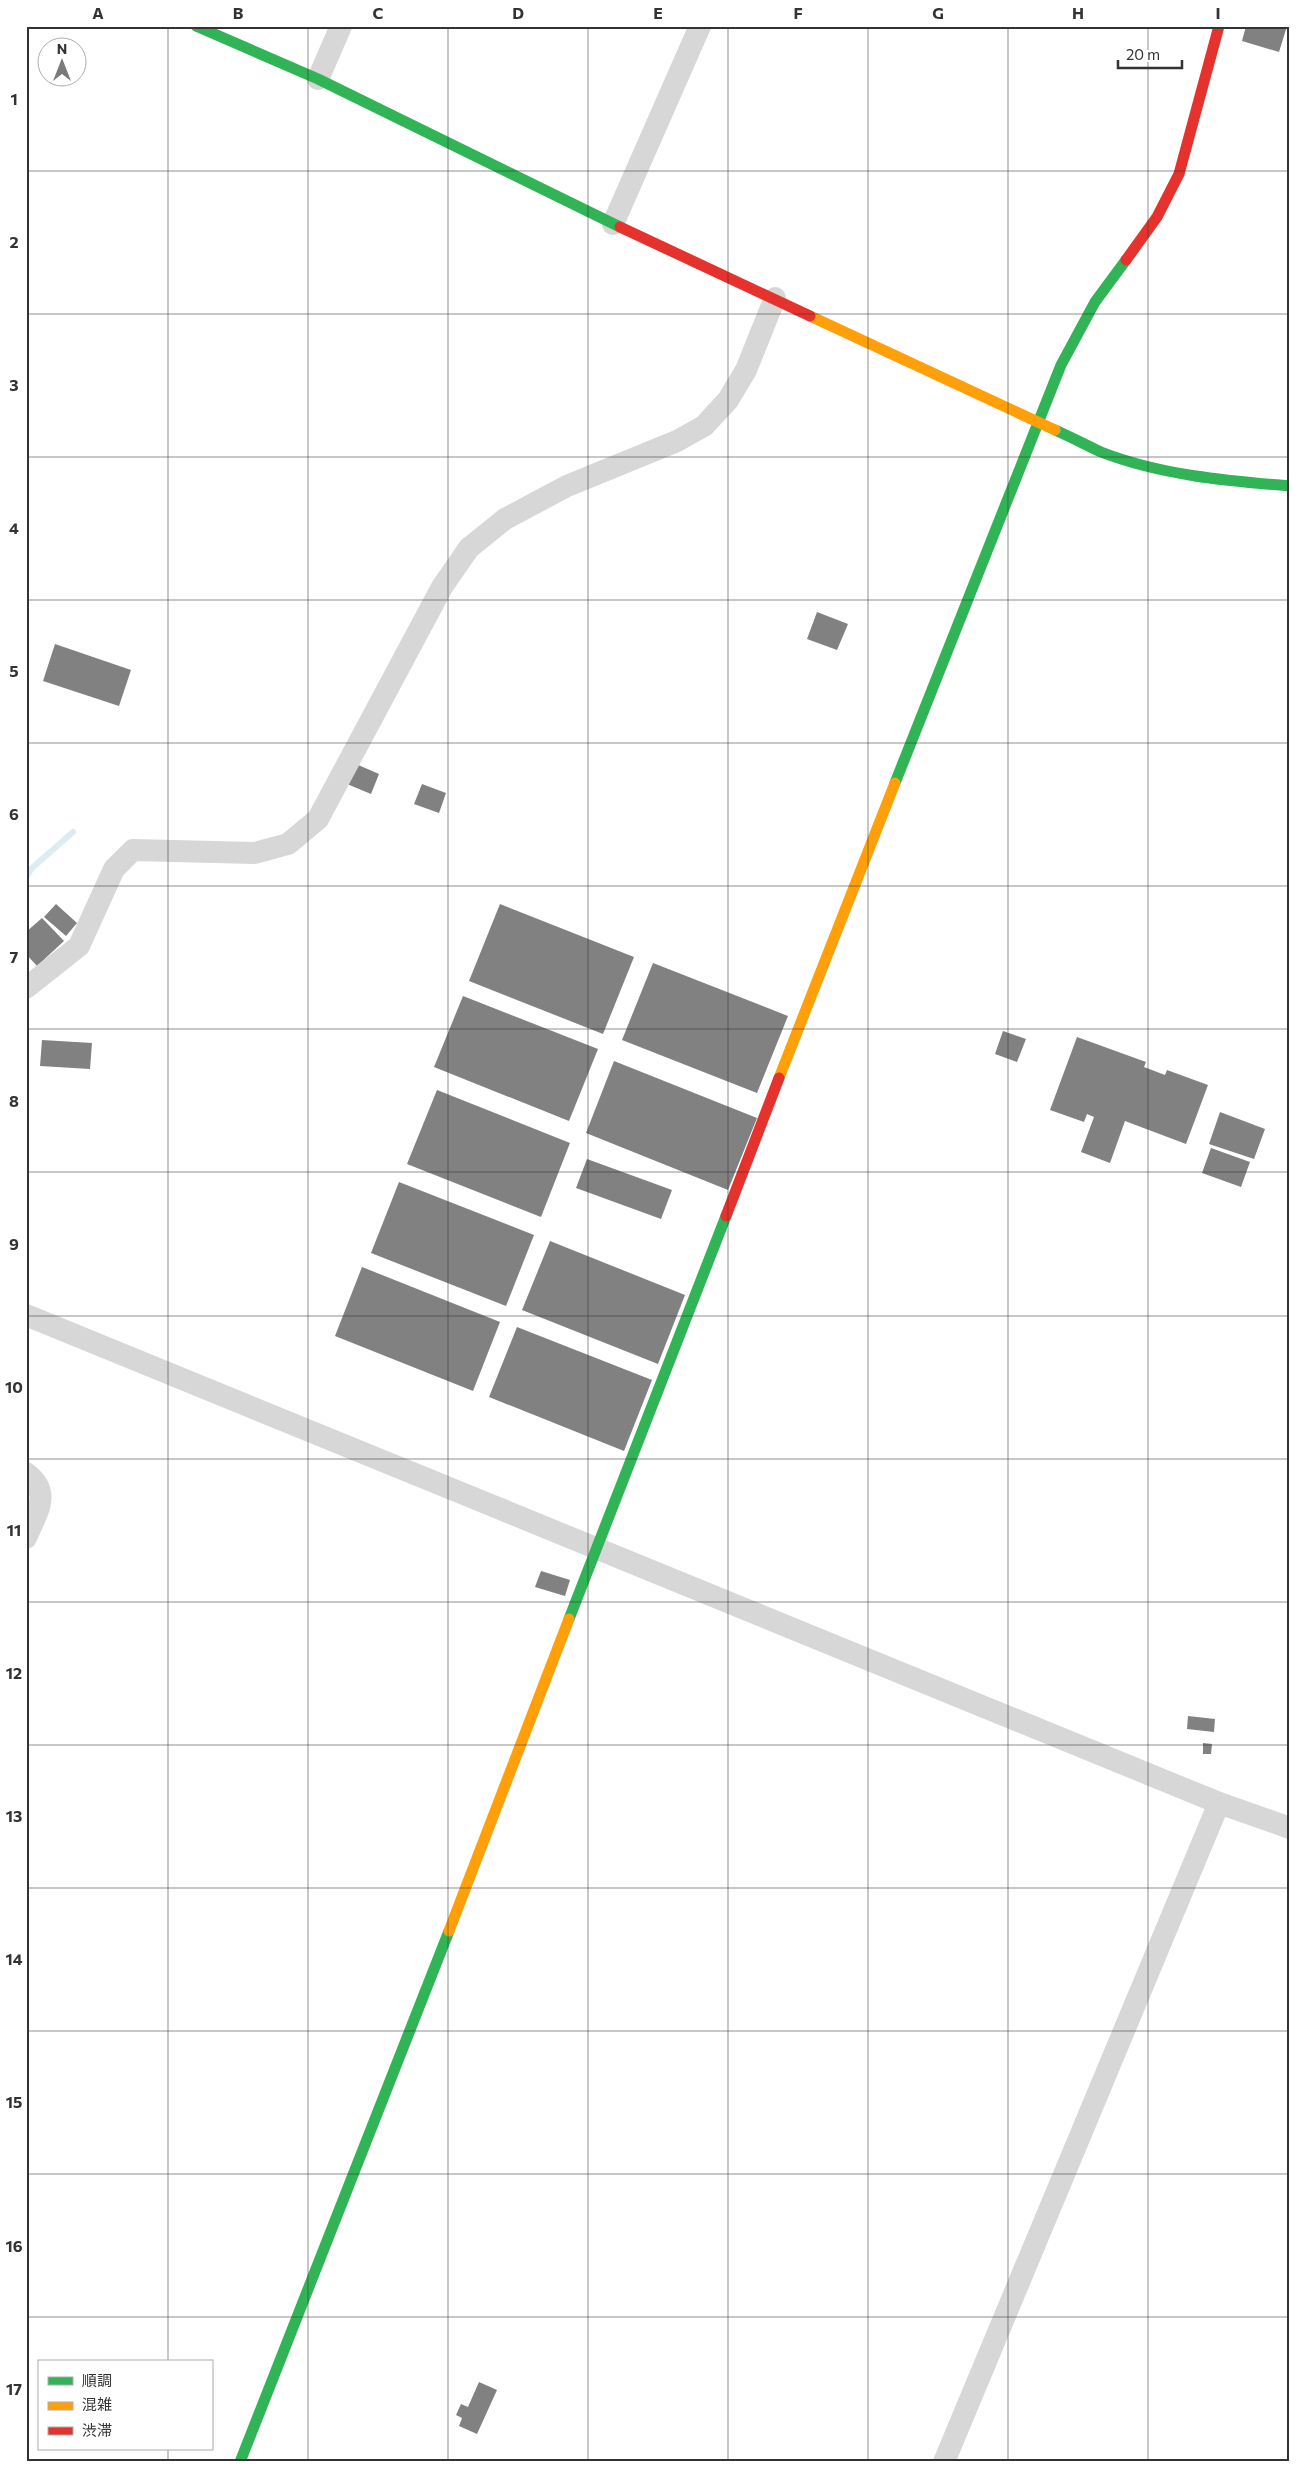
<svg xmlns="http://www.w3.org/2000/svg" width="1316" height="2488" font-family="Commissioner,'Noto Sans JP',sans-serif">
<style>
.lines{fill:none;stroke-linecap:round;stroke-linejoin:round}
.stream{stroke:#ddebf3;stroke-width:6}
.building{fill:#818181}
.street{stroke:#d7d7d7;stroke-width:22}
.fast{stroke:#30b455;stroke-width:11}
.slow{stroke:#ff9f0a;stroke-width:11}
.jam{stroke:#e5322d;stroke-width:11}
.grid{fill:none;stroke:#333;stroke-width:1;stroke-opacity:0.55}
.neatline{fill:none;stroke:#333;stroke-width:2}
.grid-label{font-size:16px;text-anchor:middle;font-weight:bold;fill:#333}
</style>
<rect width="100%" height="100%" fill="#fff"/>
<g class="lines">
<!-- stream -->
<path class="stream" d="M 26,877 L 32,868 L 73,832"/>
</g>
<!-- building -->
<path class="building" d="M 1246,26 L 1287,26 L 1279,52 L 1242,41 Z
M 817,612 L 848,624 L 837,650 L 807,639 Z
M 55,644 L 131,670 L 119,706 L 43,681 Z
M 356,764 L 379,774 L 371,794 L 347,784 Z
M 422,784 L 446,793 L 439,813 L 414,804 Z
M 56,904 L 77,923 L 66,936 L 44,917 Z
M 500,904 L 634,957 L 603,1034 L 469,981 Z
M 42,918 L 64,941 L 37,966 L 26,954 L 26,932 Z
M 653,963 L 788,1016 L 757,1093 L 622,1040 Z
M 463,996 L 598,1049 L 569,1121 L 434,1067 Z
M 1003,1031 L 1026,1039 L 1017,1062 L 995,1054 Z
M 1077,1037 L 1146,1062 L 1144,1067 L 1165,1075 L 1167,1070 L 1208,1085 L 1186,1144 L 1125,1121 L 1110,1163 L 1081,1152 L 1094,1117 L 1087,1114 L 1084,1122 L 1050,1110 Z
M 42,1040 L 92,1043 L 90,1069 L 40,1066 Z
M 614,1061 L 757,1118 L 728,1190 L 586,1133 Z
M 437,1090 L 570,1143 L 541,1217 L 407,1164 Z
M 1220,1112 L 1265,1129 L 1254,1159 L 1209,1144 Z
M 1211,1148 L 1250,1162 L 1241,1187 L 1202,1173 Z
M 587,1159 L 672,1190 L 661,1219 L 576,1188 Z
M 399,1182 L 534,1235 L 506,1306 L 371,1253 Z
M 550,1241 L 685,1295 L 658,1364 L 522,1310 Z
M 362,1267 L 500,1322 L 473,1391 L 335,1336 Z
M 517,1327 L 652,1380 L 624,1451 L 489,1397 Z
M 541,1571 L 570,1580 L 565,1596 L 535,1587 Z
M 26,1703 L 29,1703 L 28,1717 L 26,1717 Z
M 1188,1716 L 1215,1719 L 1214,1732 L 1187,1729 Z
M 1203,1743 L 1212,1744 L 1211,1754 L 1203,1754 Z
M 479,2382 L 497,2390 L 477,2434 L 459,2426 L 462,2418 L 456,2415 L 461,2404 L 468,2407 Z"/>
<g class="lines">
<!-- street -->
<path class="street" d="M 318,79 L 341,26
M 613,224 L 700,26
M 26,988 L 79,946 L 114,869 L 133,850 L 255,853 L 288,844 L 318,819 L 442,587 L 469,548 L 505,519 L 567,486 L 677,441 L 704,426 L 728,400 L 746,370 L 775,298
M 26,1315 L 1219,1803 L 1290,1828
M 26,1473 C 53,1493 36,1513 26,1538
M 944,2462 L 1219,1803"/>
<!-- fast -->
<path class="fast" d="M 196,26 L 318,79 L 620,227
M 1055,430 C 1071,437 1086,445 1101,452 C 1160,475 1227,481 1290,486
M 895,783 L 1061,365 L 1095,302 L 1126,260
M 569,1619 L 726,1216
M 240,2462 L 449,1931"/>
<!-- slow -->
<path class="slow" d="M 810,316 L 1055,430
M 779,1078 L 895,783
M 449,1931 L 569,1619"/>
<!-- jam -->
<path class="jam" d="M 620,227 L 810,316
M 1126,260 L 1157,217 L 1179,174 L 1219,26
M 726,1216 L 779,1078"/>
</g>
<!-- grid -->
<path class="grid" d="M 168,26 L 168,2362M 308,26 L 308,2462M 448,26 L 448,2462M 588,26 L 588,2462M 728,26 L 728,2462M 868,26 L 868,2462M 1008,26 L 1008,2462M 1148,26 L 1148,2462M 26,171 L 1290,171M 26,314 L 1290,314M 26,457 L 1290,457M 26,600 L 1290,600M 26,743 L 1290,743M 26,886 L 1290,886M 26,1029 L 1290,1029M 26,1172 L 1290,1172M 26,1316 L 1290,1316M 26,1459 L 1290,1459M 26,1602 L 1290,1602M 26,1745 L 1290,1745M 26,1888 L 1290,1888M 26,2031 L 1290,2031M 26,2174 L 1290,2174M 26,2317 L 1290,2317M 168,2449 L 168,2462"/>
<!-- border -->
<rect width="1316" height="2488" fill="none" stroke="#ffffff" stroke-width="55"/>
<!-- legend -->
<rect x="38" y="2360" width="175" height="90" fill="#ffffff" stroke="#adadad"/>
<rect x="48" y="2377" width="25" height="8" fill="#30b455" stroke="#adadad"/>
<text x="82" y="2386" font-size="15" fill="#333333">順調</text>
<rect x="48" y="2402" width="25" height="8" fill="#ff9f0a" stroke="#adadad"/>
<text x="82" y="2410" font-size="15" fill="#333333">混雑</text>
<rect x="48" y="2427" width="25" height="8" fill="#e5322d" stroke="#adadad"/>
<text x="82" y="2436" font-size="15" fill="#333333">渋滞</text>
<!-- north arrow -->
<g transform="translate(62 62)"><circle r="24" fill="#ffffff" stroke="#adadad"/>
<path d="M0-4L9 19L0 12L-9 19Z" fill="#7a7a7a"/>
<text y="-8" font-size="14" font-weight="bold" text-anchor="middle" fill="#333333">N</text>
</g>
<!-- scale -->
<path d="M1118 60v8h64v-8" fill="none" stroke="#333333" stroke-width="2.5"/>
<text x="1126" y="60" font-size="15" fill="#333333" stroke="#ffffff" stroke-width="4" paint-order="stroke">20 m</text>
<rect x="28" y="28" width="1260" height="2432" class="neatline"/>
<g class="grid-label">
<text x="98" y="19">A</text>
<text x="238" y="19">B</text>
<text x="378" y="19">C</text>
<text x="518" y="19">D</text>
<text x="658" y="19">E</text>
<text x="798" y="19">F</text>
<text x="938" y="19">G</text>
<text x="1078" y="19">H</text>
<text x="1218" y="19">I</text>
<text x="14" y="105">1</text>
<text x="14" y="248">2</text>
<text x="14" y="391">3</text>
<text x="14" y="534">4</text>
<text x="14" y="677">5</text>
<text x="14" y="820">6</text>
<text x="14" y="963">7</text>
<text x="14" y="1107">8</text>
<text x="14" y="1250">9</text>
<text x="14" y="1393">10</text>
<text x="14" y="1536">11</text>
<text x="14" y="1679">12</text>
<text x="14" y="1822">13</text>
<text x="14" y="1965">14</text>
<text x="14" y="2108">15</text>
<text x="14" y="2252">16</text>
<text x="14" y="2395">17</text>
</g>
</svg>
